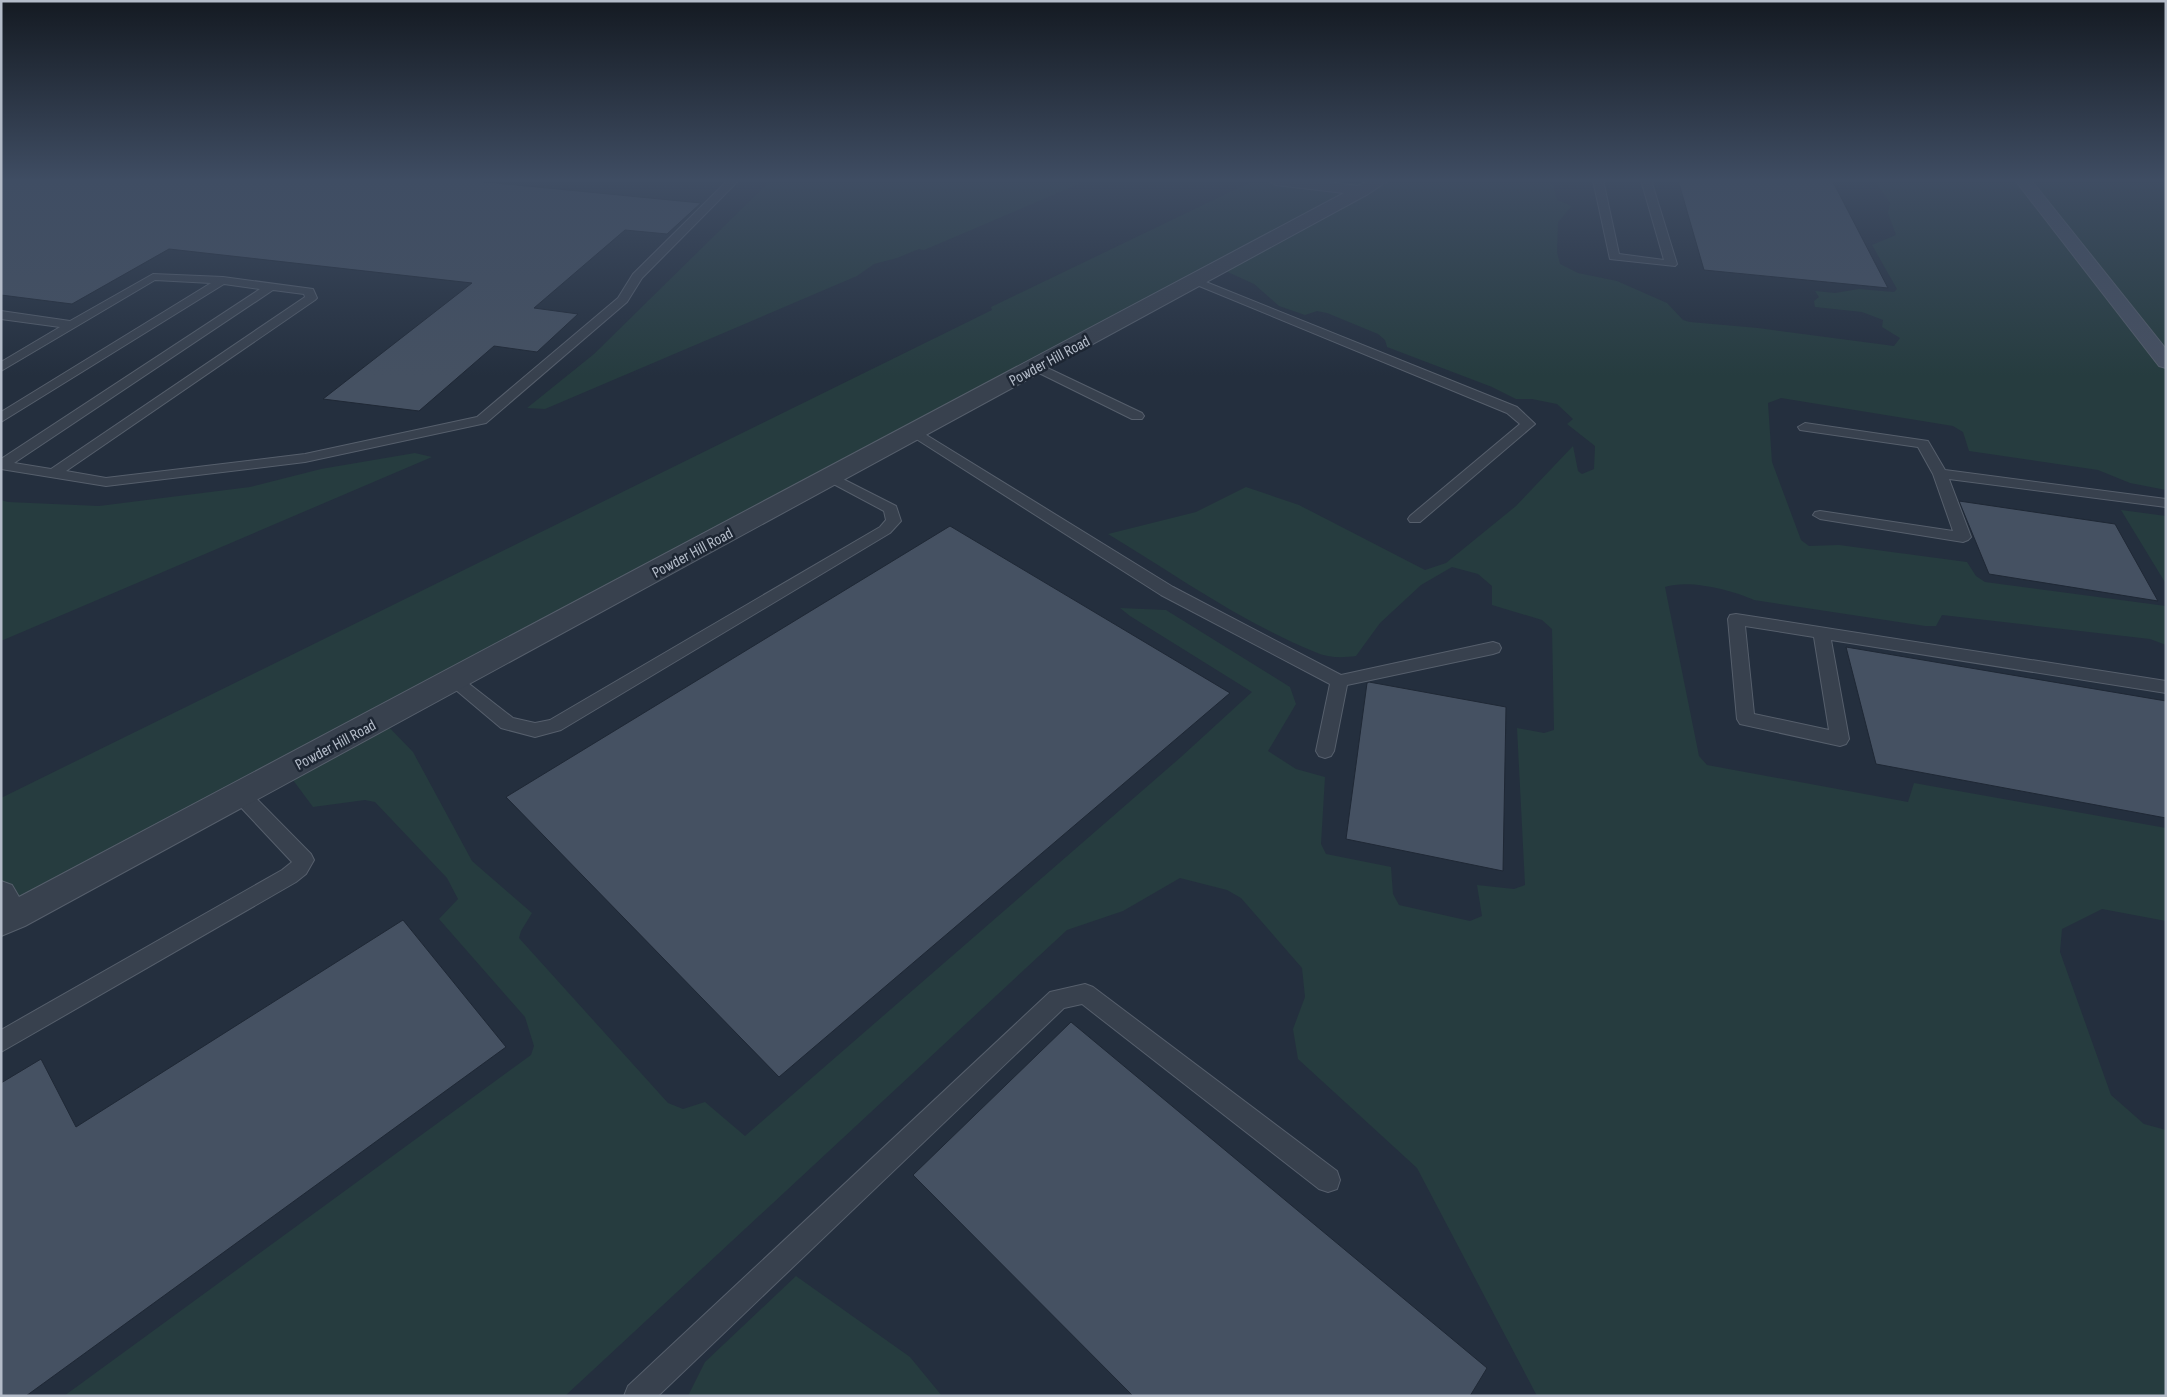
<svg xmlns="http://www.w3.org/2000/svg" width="2167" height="1397" font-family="'Sofia Sans Condensed',sans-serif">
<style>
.green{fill:#263c3f;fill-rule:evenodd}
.building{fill:#455162;stroke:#1f2835}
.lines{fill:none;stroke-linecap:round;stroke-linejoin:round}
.lane-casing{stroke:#565f6c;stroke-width:2}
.street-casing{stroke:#565f6c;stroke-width:2}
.secondary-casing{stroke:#565f6c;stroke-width:2}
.lane{fill:#38414e;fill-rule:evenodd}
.street{fill:#38414e;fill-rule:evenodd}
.secondary{fill:#465061;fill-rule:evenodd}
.labels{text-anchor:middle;stroke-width:5;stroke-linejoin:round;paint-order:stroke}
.street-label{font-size:16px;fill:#b4bcc9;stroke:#1d2633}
</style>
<rect width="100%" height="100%" fill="#242f3e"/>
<!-- green -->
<path class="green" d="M 768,180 L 1088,180 L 924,250 L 919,249 L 897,258 L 874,264 L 857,276 L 545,409 L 527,408 L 594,354 L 767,184 Z
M 1255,180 L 1547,181 L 1553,185 L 1557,200 L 1572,206 L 1558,222 L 1557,252 L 1560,264 L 1578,273 L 1617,281 L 1667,303 L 1683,320 L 1690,322 L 1758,328 L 1894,346 L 1900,338 L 1882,327 L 1883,320 L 1862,312 L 1815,307 L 1814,301 L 1819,297 L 1815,291 L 1835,293 L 1859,289 L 1894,292 L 1897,289 L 1872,245 L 1896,235 L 1888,213 L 1890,203 L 1874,180 L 2166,180 L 2166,490 L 2130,483 L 2098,470 L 1969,451 L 1963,432 L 1953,426 L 1781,398 L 1768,403 L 1772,462 L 1801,540 L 1809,546 L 1839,545 L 1967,562 L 1976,576 L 1985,582 L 2166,606 L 2166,645 L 2150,639 L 1942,615 L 1936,626 L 1925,626 L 1754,600 C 1732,590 1689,579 1665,587 L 1699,756 L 1707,765 L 1908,802 L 1914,783 L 2166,828 L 2166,921 L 2102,909 L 2062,929 L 2060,952 L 2111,1095 L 2144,1124 L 2166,1130 L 2166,1396 L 1537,1396 L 1417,1168 L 1298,1059 L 1293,1029 L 1305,997 L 1302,968 L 1241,898 L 1227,890 L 1180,878 L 1123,911 L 1067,930 L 565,1396 L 64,1396 L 531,1055 L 534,1046 L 525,1017 L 439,919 L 458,899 L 447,878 L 375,802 L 365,800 L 313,807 L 287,772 L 1,923 L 1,798 L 992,310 L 991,307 ZM 1221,269 L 1254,284 L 1279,306 L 1305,315 L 1317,311 L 1327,313 L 1378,334 L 1385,340 L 1387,347 L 1492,387 L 1516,399 L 1532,399 L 1557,404 L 1573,419 L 1567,424 L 1595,446 L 1594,469 L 1582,474 L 1578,471 L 1573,446 L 1516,506 L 1446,563 L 1425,570 L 1299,505 L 1246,487 L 1196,512 L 1108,534 C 1174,574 1243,623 1315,652 C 1328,658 1343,658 1356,656 L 1380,623 L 1421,585 L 1452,567 L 1478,574 L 1492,586 L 1492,605 L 1542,620 L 1552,629 L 1554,730 L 1544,733 L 1517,728 L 1525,885 L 1514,889 L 1477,885 L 1482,916 L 1470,921 L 1399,905 L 1393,894 L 1391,867 L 1326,854 L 1321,844 L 1325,777 L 1296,769 L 1268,751 L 1296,704 L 1290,687 L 1166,610 L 1120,608 L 1130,616 L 1252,692 L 1181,757 L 745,1136 L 705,1102 L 683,1109 L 668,1103 L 519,938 L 521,931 L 532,913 L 472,861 L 413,752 L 382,720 Z
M 415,453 L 432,457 L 1,641 L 1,500 L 8,502 L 99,506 L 250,487 L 321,469 Z
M 2121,510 L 2166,516 L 2166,584 Z
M 796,1276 L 910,1357 L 942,1396 L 688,1396 L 705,1362 Z"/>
<!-- building -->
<path class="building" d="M 1,180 L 465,180 L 701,203 L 667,234 L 625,230 L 534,308 L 578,314 L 537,352 L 494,346 L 419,411 L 323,399 L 472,283 L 169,249 L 72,304 L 1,295 Z
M 1678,180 L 1832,180 L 1888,288 L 1704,270 Z
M 1959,501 L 2115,524 L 2158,601 L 1989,574 Z
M 950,526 L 1230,693 L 779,1077 L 506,797 Z
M 1846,647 L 2166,701 L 2166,818 L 1876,764 Z
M 1369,682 L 1506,707 L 1503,871 L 1346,839 L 1367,683 Z
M 403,920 L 506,1047 L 26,1396 L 1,1396 L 1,1083 L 41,1059 L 76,1127 Z
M 1071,1022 L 1487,1368 L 1470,1396 L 1133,1396 L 913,1175 Z"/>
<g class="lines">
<defs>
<path id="lane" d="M 728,180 L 739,180 L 642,278 L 627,302 L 486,423 L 305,462 L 106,486 L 1,469 L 1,459 L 260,289 L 224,284 L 1,422 L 1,412 L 211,283 L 155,280 L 1,371 L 1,362 L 60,327 L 1,319 L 1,311 L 70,321 L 153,274 L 223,277 L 313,289 L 317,298 L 315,300 L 66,471 L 106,478 L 305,454 L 477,417 L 618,298 L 633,274 ZM 273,290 L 304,294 L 305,297 L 51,469 L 14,463 Z
M 1593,180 L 1603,180 L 1619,254 L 1664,260 L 1641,180 L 1651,180 L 1677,264 L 1675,266 L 1610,259 Z
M 1196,278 L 1517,407 L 1535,424 L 1420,522 L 1410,522 L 1408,519 L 1410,516 L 1520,424 L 1507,413 L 1192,283 L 1192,279 Z
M 1037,363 L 1142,413 L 1144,416 L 1142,419 L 1132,419 L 1033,370 L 1031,367 L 1033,364 Z
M 1805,423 L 1928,441 L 1945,470 L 2166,499 L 2166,507 L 1949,479 L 1971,537 L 1968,540 L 1963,542 L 1820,519 L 1813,515 L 1815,512 L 1820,511 L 1953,531 L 1933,474 L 1918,447 L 1800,430 L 1798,427 Z
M 915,428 L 1173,587 L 1341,675 L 1493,642 L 1499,644 L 1501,648 L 1499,652 L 1493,654 L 1347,685 L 1334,751 L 1331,756 L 1325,758 L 1319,756 L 1316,751 L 1330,684 L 1161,595 L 910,435 L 908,432 Z
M 831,473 L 896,506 L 901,521 L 890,533 L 561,730 L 535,737 L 501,728 L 444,680 L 447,676 L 453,674 L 459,676 L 513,718 L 535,723 L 550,720 L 880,527 L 886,520 L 884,511 L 826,480 L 824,477 Z
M 1736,614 L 2166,681 L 2166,693 L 1831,640 L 1849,739 L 1846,744 L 1840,746 L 1740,724 L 1737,719 L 1728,619 L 1730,615 ZM 1745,626 L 1814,637 L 1829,730 L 1754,714 Z
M 240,787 L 247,789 L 311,854 L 314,860 L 306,874 L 296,882 L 1,1052 L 1,1030 L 282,870 L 292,862 L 233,799 L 231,794 L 233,789 Z
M 1085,984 L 1093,987 L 1337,1171 L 1340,1180 L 1337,1189 L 1328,1192 L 1319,1189 L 1082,1004 L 1064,1008 L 658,1396 L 624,1396 L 628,1386 L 1050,992 Z"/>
<path id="street" d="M 1268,180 L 1314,180 L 1358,186 L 1369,180 L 1389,180 L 1368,194 L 25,926 L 1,936 L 1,881 L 12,885 L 19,897 L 1344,193 L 1276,185 Z"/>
<path id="secondary" d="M 2015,180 L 2031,180 L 2166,349 L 2166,368 L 2159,366 Z"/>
</defs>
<!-- lane casing -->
<use href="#lane" class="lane-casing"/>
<!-- street casing -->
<use href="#street" class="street-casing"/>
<!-- secondary casing -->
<use href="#secondary" class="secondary-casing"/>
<!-- lane -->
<use href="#lane" class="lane"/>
<!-- street -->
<use href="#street" class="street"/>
<!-- secondary -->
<use href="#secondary" class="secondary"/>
</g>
<!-- sky -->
<linearGradient id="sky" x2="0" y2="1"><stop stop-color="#141a22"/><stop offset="0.48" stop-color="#3f4d63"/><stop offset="1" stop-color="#3f4d63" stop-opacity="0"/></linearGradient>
<rect width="2167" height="376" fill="url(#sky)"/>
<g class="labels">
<!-- street labels -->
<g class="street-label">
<text transform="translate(1049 360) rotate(-28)" y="6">Powder Hill Road</text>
<text transform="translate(692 552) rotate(-28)" y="6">Powder Hill Road</text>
<text transform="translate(335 744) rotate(-28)" y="6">Powder Hill Road</text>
</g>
</g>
<!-- border -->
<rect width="2167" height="1397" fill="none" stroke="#b4bcc9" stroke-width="5"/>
</svg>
